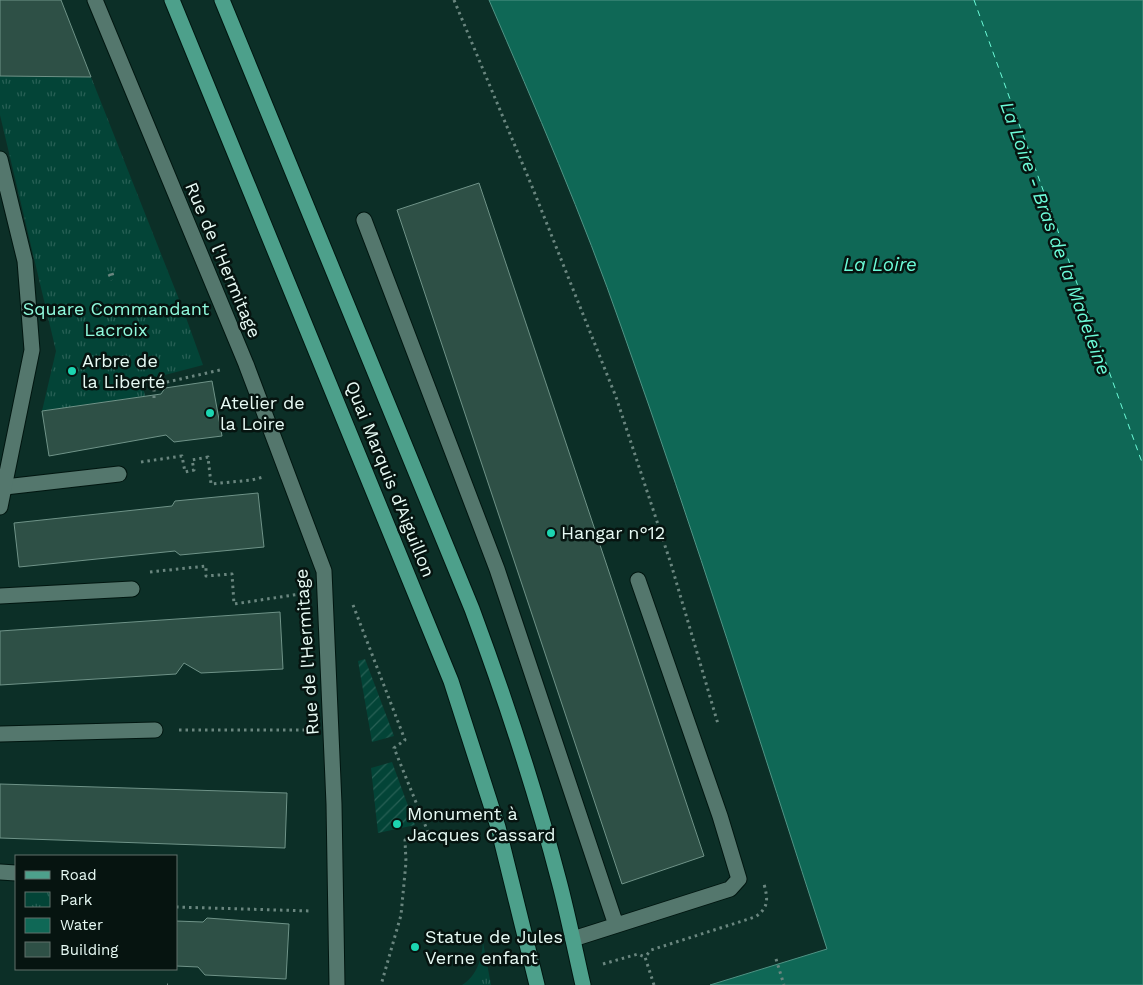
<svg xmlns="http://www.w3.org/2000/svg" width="1143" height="985" font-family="'Work Sans',sans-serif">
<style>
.park{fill:url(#park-tufts)}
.garden{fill:url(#garden-furrows)}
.water{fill:#0f6856;stroke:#509485}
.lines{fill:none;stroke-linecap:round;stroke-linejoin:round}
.ferry{stroke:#6cfbd8;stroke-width:1;stroke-dasharray:6 5;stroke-linecap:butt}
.building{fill:#2e5046;stroke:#6f9388}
.lane-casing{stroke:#001610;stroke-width:17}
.street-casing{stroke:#001610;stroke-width:17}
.primary-casing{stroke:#001610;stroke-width:17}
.path{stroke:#6a867f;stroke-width:3;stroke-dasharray:2.5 4;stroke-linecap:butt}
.lane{stroke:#54776d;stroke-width:15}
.street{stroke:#54776d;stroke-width:15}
.primary{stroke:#4da08b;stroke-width:15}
.poi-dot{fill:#1cd5b1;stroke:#061410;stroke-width:2}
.labels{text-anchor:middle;stroke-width:5;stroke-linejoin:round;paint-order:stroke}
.street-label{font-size:18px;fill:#e7faf4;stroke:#061410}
.park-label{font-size:18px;fill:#90fadd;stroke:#061410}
.poi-label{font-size:18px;fill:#e7faf4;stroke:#061410;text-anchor:start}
.water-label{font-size:19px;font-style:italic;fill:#6cfbd8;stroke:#061410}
</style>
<defs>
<pattern id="park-tufts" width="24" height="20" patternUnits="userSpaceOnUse" patternTransform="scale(1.25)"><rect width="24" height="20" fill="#034437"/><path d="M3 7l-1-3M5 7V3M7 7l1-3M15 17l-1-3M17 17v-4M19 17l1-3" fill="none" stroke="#286055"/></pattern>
<pattern id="garden-furrows" width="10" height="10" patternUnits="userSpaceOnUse" patternTransform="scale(1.25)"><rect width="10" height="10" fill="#034437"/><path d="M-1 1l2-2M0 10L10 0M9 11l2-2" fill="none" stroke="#286055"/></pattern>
</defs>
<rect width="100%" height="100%" fill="#0c2f27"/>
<!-- park -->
<path class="park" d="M 0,76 L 91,77 L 184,312 L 203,365 L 142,381 L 145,396 L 42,411 L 56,351 L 0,115 Z
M 483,942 L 491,985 L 462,985 C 477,976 482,958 483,942 Z"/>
<!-- garden -->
<path class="garden" d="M 365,659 L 394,736 L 372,742 L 358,661 Z
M 392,762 L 415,825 L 378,833 L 371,768 Z"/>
<!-- water -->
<path class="water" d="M 489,0 L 1143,0 L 1143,985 L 710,985 L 827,949 C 760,742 695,534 622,329 C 583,217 536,109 489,0 Z"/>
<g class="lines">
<!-- ferry -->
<path class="ferry" d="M 974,0 L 1143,465"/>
</g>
<!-- building -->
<path class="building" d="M 0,0 L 61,0 L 91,77 L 0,76 Z
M 479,183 L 704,856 L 622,884 L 397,210 Z
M 212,381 L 222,436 L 174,442 L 166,435 L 49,456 L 42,411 L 161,394 L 165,388 Z
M 258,493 L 264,547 L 180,555 L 175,551 L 19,567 L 14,523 L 172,506 L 175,501 Z
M 280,612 L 283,669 L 201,673 L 184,663 L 176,674 L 0,685 L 0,631 Z
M 0,784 L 287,793 L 285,848 L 0,838 Z
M 207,918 L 289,924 L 286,979 L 205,975 L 198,967 L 176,966 L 176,921 L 203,922 Z"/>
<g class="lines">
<defs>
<path id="lane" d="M 364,220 L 497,569 L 616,925
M 5,487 L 119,474
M 0,596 L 132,589
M 0,734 L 155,730
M 0,872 L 16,873
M 573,939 L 730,889 L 739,879 L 720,816 L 638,580"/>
<path id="street" d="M 95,0 L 246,364 L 324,571 L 334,804 L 337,985
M 0,159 L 25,261 L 32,350 L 0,507"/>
<path id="primary" d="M 172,0 L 451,681 L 498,827 L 537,985
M 222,0 L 472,609 C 505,698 535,789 559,881 C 568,915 575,950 583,985"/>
</defs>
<!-- lane casing -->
<use href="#lane" class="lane-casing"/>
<!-- street casing -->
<use href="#street" class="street-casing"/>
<!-- primary casing -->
<use href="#primary" class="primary-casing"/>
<!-- path -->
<path class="path" d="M 454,0 L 533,189 L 616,397 L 671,564 L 718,724
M 112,273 L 114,279
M 109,274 L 112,280
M 154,398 L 154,385 L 220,370
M 141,462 L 182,456 L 185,472 L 194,470 L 192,460 L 208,457 L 211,484 L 252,480 L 263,477
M 150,572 L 206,566 L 206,576 L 232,574 L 234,604 L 300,594
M 353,605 L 405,740 L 394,748 L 428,832 L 426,835 L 405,840 L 406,862 L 401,915 L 381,985
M 179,730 L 305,730
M 176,907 L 311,911
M 776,959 L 784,985
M 603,964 L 638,954 L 645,957
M 167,985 L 168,985
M 654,985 L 645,957 L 651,950 L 755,917 C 769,908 768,899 764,884"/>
<!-- lane -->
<use href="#lane" class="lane"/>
<!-- street -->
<use href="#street" class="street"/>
<!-- primary -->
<use href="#primary" class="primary"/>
</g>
<!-- markers -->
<g class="poi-dot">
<circle cx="72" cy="371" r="5"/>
<circle cx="210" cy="413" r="5"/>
<circle cx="551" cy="533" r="5"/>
<circle cx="397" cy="824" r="5"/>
<circle cx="415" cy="947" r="5"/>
</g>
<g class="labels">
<!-- street labels -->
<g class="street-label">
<text transform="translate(223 260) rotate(67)" y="6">Rue de l'Hermitage</text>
<text transform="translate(390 479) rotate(68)" y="6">Quai Marquis d'Aiguillon</text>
<text transform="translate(307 652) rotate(-94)" y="6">Rue de l'Hermitage</text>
</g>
<!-- park labels -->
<g class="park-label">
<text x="116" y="315">Square Commandant<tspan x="116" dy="21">Lacroix</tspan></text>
</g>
<!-- poi labels -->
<g class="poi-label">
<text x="82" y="367">Arbre de<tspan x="82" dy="21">la Liberté</tspan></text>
<text x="220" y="409">Atelier de<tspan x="220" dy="21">la Loire</tspan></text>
<text x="561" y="539">Hangar n°12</text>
<text x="407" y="820">Monument à<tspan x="407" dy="21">Jacques Cassard</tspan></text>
<text x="425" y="943">Statue de Jules<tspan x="425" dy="21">Verne enfant</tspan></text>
</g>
<!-- water labels -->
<g class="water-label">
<text transform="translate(1056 238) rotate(70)" y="7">La Loire - Bras de la Madeleine</text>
<text x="880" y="271">La Loire</text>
</g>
</g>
<!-- legend -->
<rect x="15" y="855" width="162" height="115" fill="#061410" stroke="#60706b"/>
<rect x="25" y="871" width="25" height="8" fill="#4da08b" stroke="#60706b"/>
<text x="60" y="880" font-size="15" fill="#e7faf4">Road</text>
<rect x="25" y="892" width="25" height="15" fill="url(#park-tufts)" stroke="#60706b"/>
<text x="60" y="905" font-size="15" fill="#e7faf4">Park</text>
<rect x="25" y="918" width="25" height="15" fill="#0f6856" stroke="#60706b"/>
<text x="60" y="930" font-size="15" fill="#e7faf4">Water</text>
<rect x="25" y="942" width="25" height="15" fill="#2e5046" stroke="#60706b"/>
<text x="60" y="955" font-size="15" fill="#e7faf4">Building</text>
</svg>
